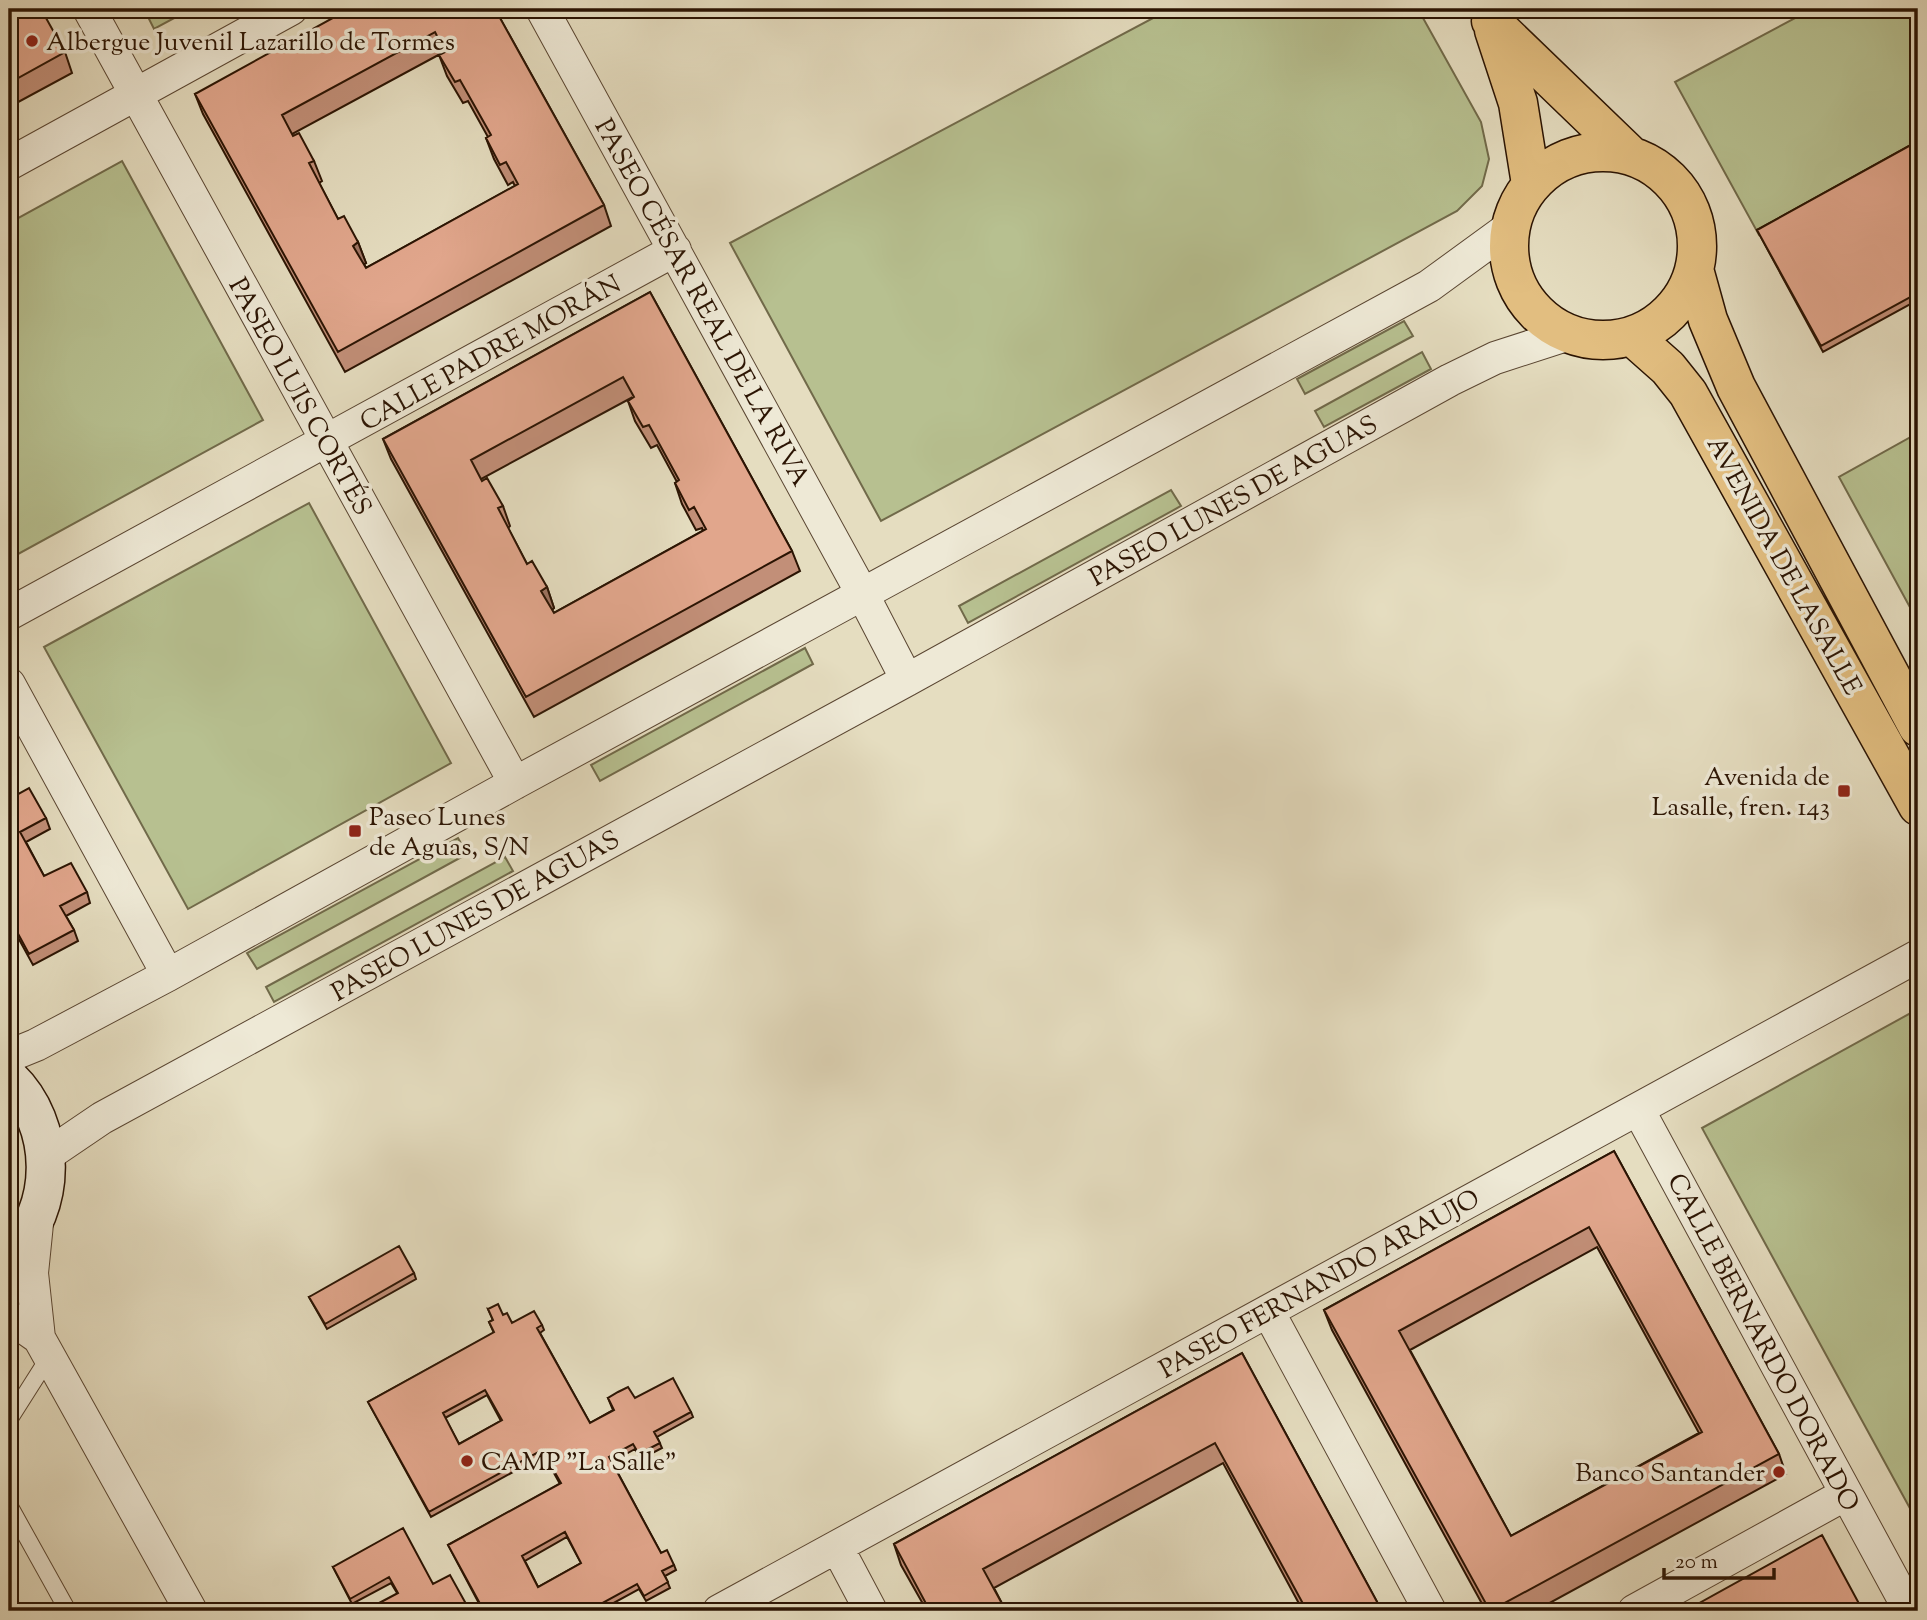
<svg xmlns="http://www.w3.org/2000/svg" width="1927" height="1620" font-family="'Sorts Mill Goudy',serif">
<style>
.green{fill:#b7c090;stroke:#716a4a;stroke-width:2}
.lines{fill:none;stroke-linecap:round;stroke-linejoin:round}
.service-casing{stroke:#5a4632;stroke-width:18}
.minor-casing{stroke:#5a4632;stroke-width:34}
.secondary-casing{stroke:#2b1403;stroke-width:41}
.trunk-casing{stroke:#2b1403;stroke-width:41}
.service{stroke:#eee9d6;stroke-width:16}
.minor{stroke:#eee9d6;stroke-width:32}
.secondary{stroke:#eee9d6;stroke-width:38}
.trunk{stroke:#e2be80;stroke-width:38}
.wall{fill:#c28f78;stroke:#2b1403;stroke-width:2;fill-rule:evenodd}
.shaded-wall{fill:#9e7462;stroke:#2b1403;stroke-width:2}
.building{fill:#e1a68c;stroke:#2b1403;stroke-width:2;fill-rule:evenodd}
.poi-dot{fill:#8f2418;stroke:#eee9d6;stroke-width:2.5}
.labels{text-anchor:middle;stroke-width:7;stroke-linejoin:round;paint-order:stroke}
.poi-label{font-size:26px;fill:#2b1403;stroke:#eee9d6;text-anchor:start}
.street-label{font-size:26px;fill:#2b1403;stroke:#eee9d6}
</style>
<rect width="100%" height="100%" fill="#e5ddc0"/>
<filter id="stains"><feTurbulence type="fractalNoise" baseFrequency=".00286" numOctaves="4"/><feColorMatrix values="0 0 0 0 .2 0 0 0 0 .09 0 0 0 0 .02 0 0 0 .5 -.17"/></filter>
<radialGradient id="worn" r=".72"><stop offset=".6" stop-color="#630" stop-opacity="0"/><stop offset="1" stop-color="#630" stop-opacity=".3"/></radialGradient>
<!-- green -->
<path class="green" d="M 144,9 L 191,9 L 154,29 Z
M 1170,9 L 1418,9 L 1481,122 L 1489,159 L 1482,186 L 1457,211 L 881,521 L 730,243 Z
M 1812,9 L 1918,9 L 1918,148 L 1759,235 L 1675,82 Z
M 122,161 L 263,420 L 9,559 L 9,223 Z
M 1404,321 L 1413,336 L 1305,394 L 1297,379 Z
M 1422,352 L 1431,369 L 1324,427 L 1315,411 Z
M 1918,433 L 1918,622 L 1839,477 Z
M 1171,490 L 1181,506 L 968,623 L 959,606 Z
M 309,503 L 451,763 L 188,909 L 44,647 Z
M 805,648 L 813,664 L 600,781 L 591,765 Z
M 458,838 L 467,854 L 257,969 L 247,953 Z
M 505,857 L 513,871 L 274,1002 L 266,987 Z
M 1918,1009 L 1918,1523 L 1702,1128 Z
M 9,1122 C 18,1148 21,1175 9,1200 Z"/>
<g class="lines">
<defs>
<path id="service" d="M 9,1420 L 49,1357
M 9,1505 L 68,1611"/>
<path id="minor" d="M 89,9 L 515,783
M 542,9 L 863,595 L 907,680
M 9,164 L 291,9
M 9,614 L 675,250
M 9,684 L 168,975
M 9,1056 L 36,1045 L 168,975 L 515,783 L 1407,298 L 1429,286 L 1510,227
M 1638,1109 L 1910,1611
M 46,1156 L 102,1118 L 907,680 L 1450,380 L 1495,358 L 1566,335
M 38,1214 L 32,1273 L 39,1338
M 1268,1311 L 1430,1611
M 9,1317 L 39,1338 L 191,1611
M 837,1547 L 871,1611
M 719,1611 L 1918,956
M 1634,1611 L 1846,1494"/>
<path id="secondary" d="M 9,1078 C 57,1124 59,1209 9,1255"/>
<path id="trunk" d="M 1491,21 L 1630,155
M 1494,30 L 1518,103 L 1531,184
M1509 246a94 94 0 1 1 188 0a94 94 0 1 1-188 0Z
M 1695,273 L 1708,320 L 1736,387 L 1918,727
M 1633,337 L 1668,368 L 1688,393 L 1918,806"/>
</defs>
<!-- service casing -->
<use href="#service" class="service-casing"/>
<!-- minor casing -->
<use href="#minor" class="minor-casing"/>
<!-- secondary casing -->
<use href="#secondary" class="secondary-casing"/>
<!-- trunk casing -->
<use href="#trunk" class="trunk-casing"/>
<!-- service -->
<use href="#service" class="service"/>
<!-- minor -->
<use href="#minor" class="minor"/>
<!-- secondary -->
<use href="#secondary" class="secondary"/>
<!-- trunk -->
<use href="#trunk" class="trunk"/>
</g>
<!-- wall -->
<path class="wall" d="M 9,9 L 65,52 L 72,73 L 9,107 Z
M 495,9 L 604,205 L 611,226 L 345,372 L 203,114 L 195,94 ZM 442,53 L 439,55 L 447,76 L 463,103 L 468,101 L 488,137 L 486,138 L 494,159 L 508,185 L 513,182 L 515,186 L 366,268 L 364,264 L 366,263 L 358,242 L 338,219 L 319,183 L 322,181 L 314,161 L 292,134 Z
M 1918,141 L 1918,300 L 1823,352 L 1757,230 Z
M 650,292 L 792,551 L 800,571 L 534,717 L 391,459 L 383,439 ZM 631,398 L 631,399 L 628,401 L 635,421 L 651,448 L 657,445 L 677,482 L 675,483 L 682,504 L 696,530 L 702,528 L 703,531 L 554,613 L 552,610 L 554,608 L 547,587 L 527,564 L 508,528 L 510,526 L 503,506 L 481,479 Z
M 9,799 L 46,818 L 50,829 L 26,842 L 44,876 L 87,892 L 90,903 L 66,916 L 74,930 L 78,941 L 33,965 L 9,921 Z
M 1614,1151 L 1779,1454 L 1786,1474 L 1535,1611 L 1486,1611 L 1332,1330 L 1324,1310 ZM 1597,1247 L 1699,1433 L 1511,1536 L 1410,1350 Z
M 414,1273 L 416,1279 L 327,1329 L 309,1297 Z
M 488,1309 L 503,1315 L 512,1323 L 542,1325 L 544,1330 L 540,1333 L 590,1423 L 613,1410 L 608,1398 L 635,1398 L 691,1412 L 693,1417 L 657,1437 L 662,1448 L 641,1459 L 635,1449 L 612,1462 L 661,1553 L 674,1565 L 676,1570 L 665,1576 L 670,1588 L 646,1601 L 639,1589 L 599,1611 L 483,1611 L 448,1545 L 560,1484 L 544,1455 L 431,1517 L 368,1402 L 494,1333 L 489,1322 L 493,1320 ZM 487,1395 L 501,1421 L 459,1444 L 445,1418 ZM 567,1537 L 581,1563 L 538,1587 L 525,1561 Z
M 1242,1353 L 1382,1611 L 1303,1611 L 1223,1463 L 994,1588 L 1006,1611 L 927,1611 L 901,1565 L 894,1544 Z
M 333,1567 L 433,1584 L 470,1611 L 397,1593 L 391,1583 L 352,1604 Z"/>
<!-- shaded-wall -->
<path class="shaded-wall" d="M 358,242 L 366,263 L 360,267 L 353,246 Z
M 547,587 L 554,608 L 549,612 L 541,591 Z"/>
<!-- building -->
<path class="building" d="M 9,9 L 41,9 L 65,52 L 9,83 Z
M 349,9 L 495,9 L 604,205 L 338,352 L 195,94 ZM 435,32 L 445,52 L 439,55 L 455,82 L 460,80 L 491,135 L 486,138 L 500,165 L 506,162 L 518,184 L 366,268 L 353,246 L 358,242 L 344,216 L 338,219 L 309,163 L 314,161 L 299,133 L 293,136 L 282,115 Z
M 1918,141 L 1918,293 L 1821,346 L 1757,230 Z
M 650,292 L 792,551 L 526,697 L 383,439 ZM 623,377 L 634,397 L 628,401 L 643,427 L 649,425 L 679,480 L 675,483 L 689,510 L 694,507 L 706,529 L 554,613 L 541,591 L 547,587 L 532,561 L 527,564 L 498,508 L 503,506 L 487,478 L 482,481 L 471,460 Z
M 29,788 L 46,818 L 20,832 L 44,876 L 71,863 L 87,892 L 60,906 L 74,930 L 29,954 L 9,917 L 9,799 Z
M 1614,1151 L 1779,1454 L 1490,1611 L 1324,1310 ZM 1589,1227 L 1702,1432 L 1511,1536 L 1399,1331 Z
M 399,1246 L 414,1273 L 325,1324 L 309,1297 Z
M 498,1304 L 503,1315 L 507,1313 L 512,1323 L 534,1311 L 542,1325 L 537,1328 L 590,1423 L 614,1410 L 608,1398 L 618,1392 L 628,1387 L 635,1398 L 673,1378 L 691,1412 L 654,1432 L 660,1443 L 639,1454 L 633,1444 L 609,1457 L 661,1553 L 667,1550 L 674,1565 L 662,1571 L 668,1582 L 644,1596 L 637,1584 L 588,1611 L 484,1611 L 448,1545 L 561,1483 L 542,1450 L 429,1512 L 368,1402 L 494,1332 L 489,1322 L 493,1320 L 488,1309 ZM 485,1390 L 502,1420 L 459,1444 L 443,1413 ZM 565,1532 L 581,1563 L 538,1587 L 522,1556 Z
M 1242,1353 L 1382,1611 L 1307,1611 L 1215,1443 L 983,1569 L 1006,1611 L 930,1611 L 894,1544 Z
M 403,1528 L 433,1584 L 450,1575 L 470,1611 L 364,1611 L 398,1593 L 389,1577 L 350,1599 L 333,1567 Z
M 1822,1535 L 1863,1611 L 1803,1611 L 1801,1609 L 1798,1611 L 1685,1611 Z"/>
<!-- markers -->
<g class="poi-dot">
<circle cx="32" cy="41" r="7"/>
<rect x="1837" y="784" width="14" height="14" rx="3.5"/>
<rect x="348" y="824" width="14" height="14" rx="3.5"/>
<circle cx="467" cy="1461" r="7"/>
<circle cx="1779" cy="1472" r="7"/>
</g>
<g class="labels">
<!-- poi labels -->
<g class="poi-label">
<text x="46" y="50">Albergue Juvenil Lazarillo de Tormes</text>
<text x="1830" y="785" text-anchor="end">Avenida de<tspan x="1830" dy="30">Lasalle, fren. 143</tspan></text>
<text x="369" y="825">Paseo Lunes<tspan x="369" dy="30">de Aguas, S/N</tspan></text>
<text x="481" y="1470">CAMP "La Salle"</text>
<text x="1765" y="1481" text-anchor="end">Banco Santander</text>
</g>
<!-- street labels -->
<g class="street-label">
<text transform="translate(703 302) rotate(61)" y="9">PASEO CÉSAR REAL DE LA RIVA</text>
<text transform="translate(490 352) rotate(-29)" y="9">CALLE PADRE MORÁN</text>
<text transform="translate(301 396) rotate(61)" y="9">PASEO LUIS CORTÉS</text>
<text transform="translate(1233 500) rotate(-29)" y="9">PASEO LUNES DE AGUAS</text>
<text transform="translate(1785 565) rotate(61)" y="9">AVENIDA DE LASALLE</text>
<text transform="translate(475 915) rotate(-29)" y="9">PASEO LUNES DE AGUAS</text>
<text transform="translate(1319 1283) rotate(-29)" y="9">PASEO FERNANDO ARAUJO</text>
<text transform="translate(1764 1342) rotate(62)" y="9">CALLE BERNARDO DORADO</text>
</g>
</g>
<!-- margin -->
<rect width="1927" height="1620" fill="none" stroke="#e5ddc0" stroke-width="35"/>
<rect x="10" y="10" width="1906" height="1599" fill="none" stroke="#2b1403" stroke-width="3.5"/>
<rect x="18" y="18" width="1892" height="1585" fill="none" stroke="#2b1403" stroke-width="2"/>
<!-- scale -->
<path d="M1664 1568v10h110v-10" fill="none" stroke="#2b1403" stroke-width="3.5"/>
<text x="1675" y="1568" font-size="21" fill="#2b1403" stroke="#eee9d6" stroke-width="5" paint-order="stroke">20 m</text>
<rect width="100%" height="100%" filter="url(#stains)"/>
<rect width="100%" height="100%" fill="url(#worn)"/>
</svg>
